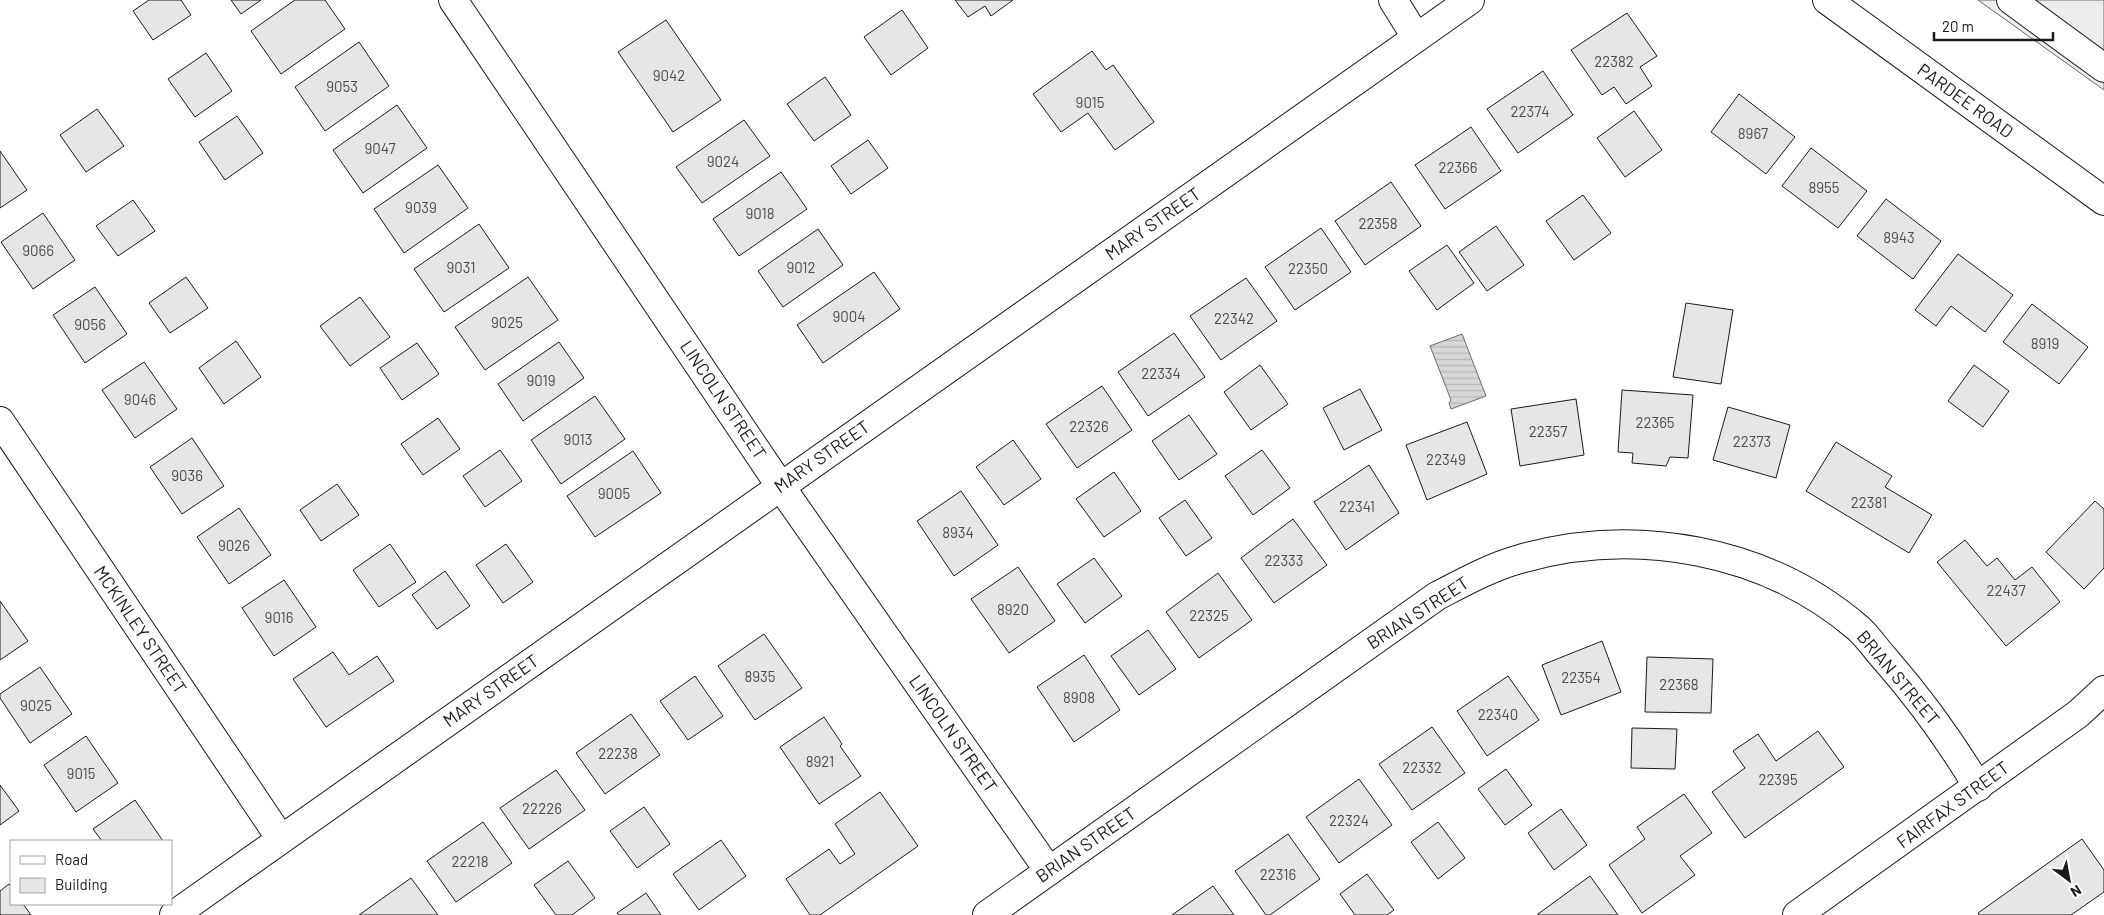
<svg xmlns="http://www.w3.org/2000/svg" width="2104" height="915" font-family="Barlow,sans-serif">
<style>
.built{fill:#ededed;stroke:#6a6a6a}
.water{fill:url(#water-rules);stroke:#6a6a6a}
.building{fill:#e6e6e6;stroke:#1a1a1a}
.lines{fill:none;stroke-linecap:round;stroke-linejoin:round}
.minor-casing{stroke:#1a1a1a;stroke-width:30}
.major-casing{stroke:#1a1a1a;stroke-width:30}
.minor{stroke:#fff;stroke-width:28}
.major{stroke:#fff;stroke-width:28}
.labels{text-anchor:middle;stroke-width:4;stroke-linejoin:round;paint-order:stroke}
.number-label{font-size:15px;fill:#4d4d4d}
.street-label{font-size:18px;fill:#1a1a1a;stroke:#fff}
</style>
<defs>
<pattern id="water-rules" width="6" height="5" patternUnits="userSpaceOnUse" patternTransform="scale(1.25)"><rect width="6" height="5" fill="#d7d7d7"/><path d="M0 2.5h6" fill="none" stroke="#b8b8b8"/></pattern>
</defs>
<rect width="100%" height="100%" fill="#fff"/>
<!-- built -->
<path class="built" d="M 1978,0 L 2104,0 L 2104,90 Z"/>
<!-- water -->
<path class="water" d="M 1462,334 L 1486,396 L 1451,409 L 1449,403 L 1451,400 L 1430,346 Z"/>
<!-- building -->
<path class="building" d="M 149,0 L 181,0 L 191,15 L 153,40 L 133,11 Z
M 231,0 L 261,0 L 241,14 Z
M 295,0 L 325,0 L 345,29 L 281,74 L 251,31 Z
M 955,0 L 1013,0 L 991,16 L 985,6 L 968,17 Z
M 902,10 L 928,48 L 891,75 L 864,37 Z
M 1627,13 L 1657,56 L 1640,67 L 1652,86 L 1626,104 L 1614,87 L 1602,95 L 1571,50 Z
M 666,20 L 721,100 L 673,132 L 618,52 Z
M 359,42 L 389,86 L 325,131 L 295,87 Z
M 1092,51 L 1106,70 L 1113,65 L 1154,122 L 1115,150 L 1088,113 L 1061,132 L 1033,94 Z
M 206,53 L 232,91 L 195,117 L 168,79 Z
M 1543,71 L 1573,115 L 1518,153 L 1487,109 Z
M 825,77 L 851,115 L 814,141 L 787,104 Z
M 1739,94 L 1795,137 L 1766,174 L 1711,132 Z
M 397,105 L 427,148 L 363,193 L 333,150 Z
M 97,109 L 124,146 L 86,172 L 60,135 Z
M 1634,111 L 1662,150 L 1625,177 L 1597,138 Z
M 237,116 L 263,153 L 225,180 L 199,142 Z
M 744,120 L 770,156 L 702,203 L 676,167 Z
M 1471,127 L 1501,171 L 1445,209 L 1415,165 Z
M 868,140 L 888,168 L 851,194 L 831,166 Z
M 1811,148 L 1867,191 L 1838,228 L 1782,186 Z
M 0,151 L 27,190 L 0,208 Z
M 438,165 L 468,208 L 404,253 L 374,209 Z
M 781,172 L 807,209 L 739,256 L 713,219 Z
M 1391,182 L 1421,226 L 1365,265 L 1335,221 Z
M 1583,195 L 1611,233 L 1574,260 L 1546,221 Z
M 1886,199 L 1941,241 L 1913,279 L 1857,236 Z
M 133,200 L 155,231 L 118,256 L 96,226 Z
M 43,213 L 75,260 L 33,289 L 1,242 Z
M 479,224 L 509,268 L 444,312 L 414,269 Z
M 1496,226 L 1524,265 L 1487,291 L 1459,252 Z
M 1321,228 L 1351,272 L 1295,310 L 1265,267 Z
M 818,229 L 843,265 L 783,307 L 758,271 Z
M 1447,245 L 1474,283 L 1437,310 L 1409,271 Z
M 1958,254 L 2013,295 L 1985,332 L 1951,306 L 1936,326 L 1915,310 Z
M 874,272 L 900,309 L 823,363 L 797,325 Z
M 186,277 L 208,308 L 170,333 L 149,303 Z
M 528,277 L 558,320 L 485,370 L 455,327 Z
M 1246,278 L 1277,321 L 1221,360 L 1190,316 Z
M 95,287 L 127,334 L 85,363 L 53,315 Z
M 360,297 L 390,337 L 350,366 L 320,326 Z
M 1686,303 L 1733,310 L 1721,384 L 1673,377 Z
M 2032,304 L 2088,347 L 2059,384 L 2003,342 Z
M 1174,333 L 1205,377 L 1148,416 L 1118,372 Z
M 236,341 L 261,377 L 224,404 L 199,368 Z
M 559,342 L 584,378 L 523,421 L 498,384 Z
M 417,343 L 439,374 L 402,400 L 380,368 Z
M 144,362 L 177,409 L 135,438 L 102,390 Z
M 1260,365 L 1288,404 L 1251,430 L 1224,392 Z
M 1974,365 L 2009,391 L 1983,427 L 1948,401 Z
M 1102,386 L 1132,430 L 1077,468 L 1046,424 Z
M 1360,389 L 1382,430 L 1344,450 L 1323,408 Z
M 1622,390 L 1693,395 L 1688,458 L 1670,457 L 1666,466 L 1632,463 L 1633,453 L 1618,452 Z
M 595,396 L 625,439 L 561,484 L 531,440 Z
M 1576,399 L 1584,455 L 1520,466 L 1511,409 Z
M 1728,407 L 1790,425 L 1776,478 L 1713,460 Z
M 1189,415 L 1217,454 L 1179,480 L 1152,441 Z
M 438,418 L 460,449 L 423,475 L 401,444 Z
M 1467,422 L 1487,474 L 1427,500 L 1406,445 Z
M 192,438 L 224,486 L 182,514 L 150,467 Z
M 1013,440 L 1041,479 L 1004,505 L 976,467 Z
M 1836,442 L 1892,476 L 1885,487 L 1932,515 L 1909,553 L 1806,491 Z
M 500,450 L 522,481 L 485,507 L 463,476 Z
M 1262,450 L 1290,488 L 1253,515 L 1225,476 Z
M 633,451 L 661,493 L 595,537 L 567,496 Z
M 1369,465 L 1399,513 L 1346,550 L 1314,502 Z
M 1114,472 L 1141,511 L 1104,537 L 1076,499 Z
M 337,484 L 359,515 L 321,541 L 300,510 Z
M 961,491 L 998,545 L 954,576 L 917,521 Z
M 1185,500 L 1212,538 L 1186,556 L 1159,518 Z
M 2095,501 L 2104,509 L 2104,568 L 2084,589 L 2046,552 Z
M 239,508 L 271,555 L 229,584 L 197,537 Z
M 1293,519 L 1327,565 L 1274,603 L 1241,558 Z
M 1965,540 L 1987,566 L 1997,558 L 2015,580 L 2032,567 L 2060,602 L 2006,646 L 1937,562 Z
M 390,544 L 416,582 L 379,607 L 353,570 Z
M 506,544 L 533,582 L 503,603 L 476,565 Z
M 1094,558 L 1122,596 L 1085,623 L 1057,584 Z
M 1018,567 L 1055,621 L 1009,653 L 971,599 Z
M 445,571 L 470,606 L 437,629 L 412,595 Z
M 1218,573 L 1252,620 L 1199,658 L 1166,612 Z
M 284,580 L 316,627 L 274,656 L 242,608 Z
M 0,601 L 28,641 L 0,660 Z
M 1148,630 L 1176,669 L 1139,695 L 1111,656 Z
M 764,634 L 802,688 L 755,720 L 718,666 Z
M 1602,641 L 1621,692 L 1561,715 L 1542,665 Z
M 333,652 L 349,675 L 377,656 L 394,681 L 326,727 L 293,679 Z
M 1084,655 L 1120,710 L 1074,742 L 1037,687 Z
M 1647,657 L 1713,659 L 1711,713 L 1645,712 Z
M 40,667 L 72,714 L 30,743 L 0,698 L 0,694 Z
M 695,676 L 723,716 L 688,740 L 660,701 Z
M 1508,676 L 1539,720 L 1487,756 L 1457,711 Z
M 631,714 L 660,755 L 605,794 L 576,753 Z
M 824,717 L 842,744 L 840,746 L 861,776 L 819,804 L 780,747 Z
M 1432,727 L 1465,773 L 1412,810 L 1379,764 Z
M 1632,728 L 1677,729 L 1675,769 L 1631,768 Z
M 1818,731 L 1844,767 L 1745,838 L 1712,792 L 1745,768 L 1733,751 L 1758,734 L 1776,761 Z
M 86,736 L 118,783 L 76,812 L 44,765 Z
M 1506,769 L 1532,805 L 1505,825 L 1478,789 Z
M 556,770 L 585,810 L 529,849 L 500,808 Z
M 1359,779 L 1392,825 L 1339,863 L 1306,817 Z
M 0,785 L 19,811 L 0,825 Z
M 880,792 L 918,846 L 820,915 L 810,915 L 786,879 L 829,849 L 840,864 L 855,854 L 835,824 Z
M 1684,794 L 1712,833 L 1680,856 L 1695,875 L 1642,913 L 1609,865 L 1645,839 L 1637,827 Z
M 135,800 L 163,841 L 102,841 L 93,829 Z
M 644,807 L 670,844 L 637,868 L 610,831 Z
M 1561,809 L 1587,845 L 1554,870 L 1528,833 Z
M 483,822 L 512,863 L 456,902 L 427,861 Z
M 1438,822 L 1465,858 L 1438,879 L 1411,842 Z
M 1288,834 L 1320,879 L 1270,915 L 1266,915 L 1235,871 Z
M 2082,839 L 2104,870 L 2104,892 L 2071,915 L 1979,915 L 1978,913 Z
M 721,840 L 746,876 L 699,910 L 673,874 Z
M 568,861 L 595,898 L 572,915 L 556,915 L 534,885 Z
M 1367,874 L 1394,910 L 1387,915 L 1355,915 L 1340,894 Z
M 1590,876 L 1618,915 L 1538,915 L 1538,914 Z
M 411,878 L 438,915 L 359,915 Z
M 9,884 L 11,887 L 11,904 L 23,904 L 31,915 L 0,915 L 0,891 Z
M 1213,886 L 1234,915 L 1172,915 Z
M 646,893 L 661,915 L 619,915 L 617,913 Z"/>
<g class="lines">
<defs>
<path id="minor" d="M 453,0 L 781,487 L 1049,871
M 1393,0 L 1416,37
M 2011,0 L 2104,68
M 0,421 L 281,839
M 174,915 L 1470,0
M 987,915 L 1437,596 C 1464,582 1491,567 1520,559 C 1635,526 1766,549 1858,628 C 1868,637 1876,649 1885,659 C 1920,699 1951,742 1978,787
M 1797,915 L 2078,714 L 2104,690"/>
<path id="major" d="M 1827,0 L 2104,201"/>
</defs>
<!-- minor casing -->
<use href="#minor" class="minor-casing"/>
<!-- major casing -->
<use href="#major" class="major-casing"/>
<!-- minor -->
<use href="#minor" class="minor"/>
<!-- major -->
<use href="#major" class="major"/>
</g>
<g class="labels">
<!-- number labels -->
<g class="number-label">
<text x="1614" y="67">22382</text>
<text x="669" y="81">9042</text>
<text x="342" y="92">9053</text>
<text x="1090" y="108">9015</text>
<text x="1530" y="117">22374</text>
<text x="1753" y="139">8967</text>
<text x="380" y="154">9047</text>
<text x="723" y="167">9024</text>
<text x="1458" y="173">22366</text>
<text x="1824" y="193">8955</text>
<text x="421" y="213">9039</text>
<text x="760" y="219">9018</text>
<text x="1378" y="229">22358</text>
<text x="1899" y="243">8943</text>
<text x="38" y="256">9066</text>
<text x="461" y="273">9031</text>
<text x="801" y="273">9012</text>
<text x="1308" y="274">22350</text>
<text x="849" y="322">9004</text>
<text x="1234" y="324">22342</text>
<text x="507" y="328">9025</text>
<text x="90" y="330">9056</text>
<text x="2045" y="349">8919</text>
<text x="1161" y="379">22334</text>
<text x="541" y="386">9019</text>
<text x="140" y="405">9046</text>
<text x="1655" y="428">22365</text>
<text x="1089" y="432">22326</text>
<text x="1548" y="437">22357</text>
<text x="578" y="445">9013</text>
<text x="1752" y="447">22373</text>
<text x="1446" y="465">22349</text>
<text x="187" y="481">9036</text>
<text x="614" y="499">9005</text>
<text x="1869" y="508">22381</text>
<text x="1357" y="512">22341</text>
<text x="958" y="538">8934</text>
<text x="234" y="551">9026</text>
<text x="1284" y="566">22333</text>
<text x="2006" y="596">22437</text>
<text x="1013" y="615">8920</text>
<text x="1209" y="621">22325</text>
<text x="279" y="623">9016</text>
<text x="760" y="682">8935</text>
<text x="1581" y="683">22354</text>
<text x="1679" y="690">22368</text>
<text x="1079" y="703">8908</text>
<text x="36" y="711">9025</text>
<text x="1498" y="720">22340</text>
<text x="618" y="759">22238</text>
<text x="820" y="767">8921</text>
<text x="1422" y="773">22332</text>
<text x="81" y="779">9015</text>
<text x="1778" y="785">22395</text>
<text x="542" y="814">22226</text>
<text x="1349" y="826">22324</text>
<text x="470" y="867">22218</text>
<text x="1278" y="880">22316</text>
</g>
<!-- street labels -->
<g class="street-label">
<text transform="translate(1965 101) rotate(36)" y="6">PARDEE ROAD</text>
<text transform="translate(1153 224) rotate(-35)" y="6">MARY STREET</text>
<text transform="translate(723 400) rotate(56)" y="6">LINCOLN STREET</text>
<text transform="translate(822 457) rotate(-35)" y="6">MARY STREET</text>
<text transform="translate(1418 613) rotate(-33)" y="6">BRIAN STREET</text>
<text transform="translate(140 630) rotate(56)" y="6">MCKINLEY STREET</text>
<text transform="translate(1898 678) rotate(50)" y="6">BRIAN STREET</text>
<text transform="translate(491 691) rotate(-35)" y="6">MARY STREET</text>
<text transform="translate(953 734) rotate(55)" y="6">LINCOLN STREET</text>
<text transform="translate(1953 805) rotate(-36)" y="6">FAIRFAX STREET</text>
<text transform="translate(1086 845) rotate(-35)" y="6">BRIAN STREET</text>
</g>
</g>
<!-- legend -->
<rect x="10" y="840" width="162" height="65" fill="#ffffff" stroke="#a3a3a3"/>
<rect x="20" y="856" width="25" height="8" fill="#ffffff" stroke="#a3a3a3"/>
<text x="55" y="865" font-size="15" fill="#1a1a1a">Road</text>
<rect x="20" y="878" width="25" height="15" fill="#e6e6e6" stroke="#a3a3a3"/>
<text x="55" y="890" font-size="15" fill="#1a1a1a">Building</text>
<!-- north arrow -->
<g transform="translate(2069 880) rotate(148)" stroke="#ffffff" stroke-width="4" paint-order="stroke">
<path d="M0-4L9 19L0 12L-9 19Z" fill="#1a1a1a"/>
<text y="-8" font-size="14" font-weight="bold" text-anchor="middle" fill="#1a1a1a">N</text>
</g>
<!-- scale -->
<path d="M1934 32v8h119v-8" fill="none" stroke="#1a1a1a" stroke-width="2.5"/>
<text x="1942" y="32" font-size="15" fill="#1a1a1a" stroke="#ffffff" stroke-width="4" paint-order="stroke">20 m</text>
</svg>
